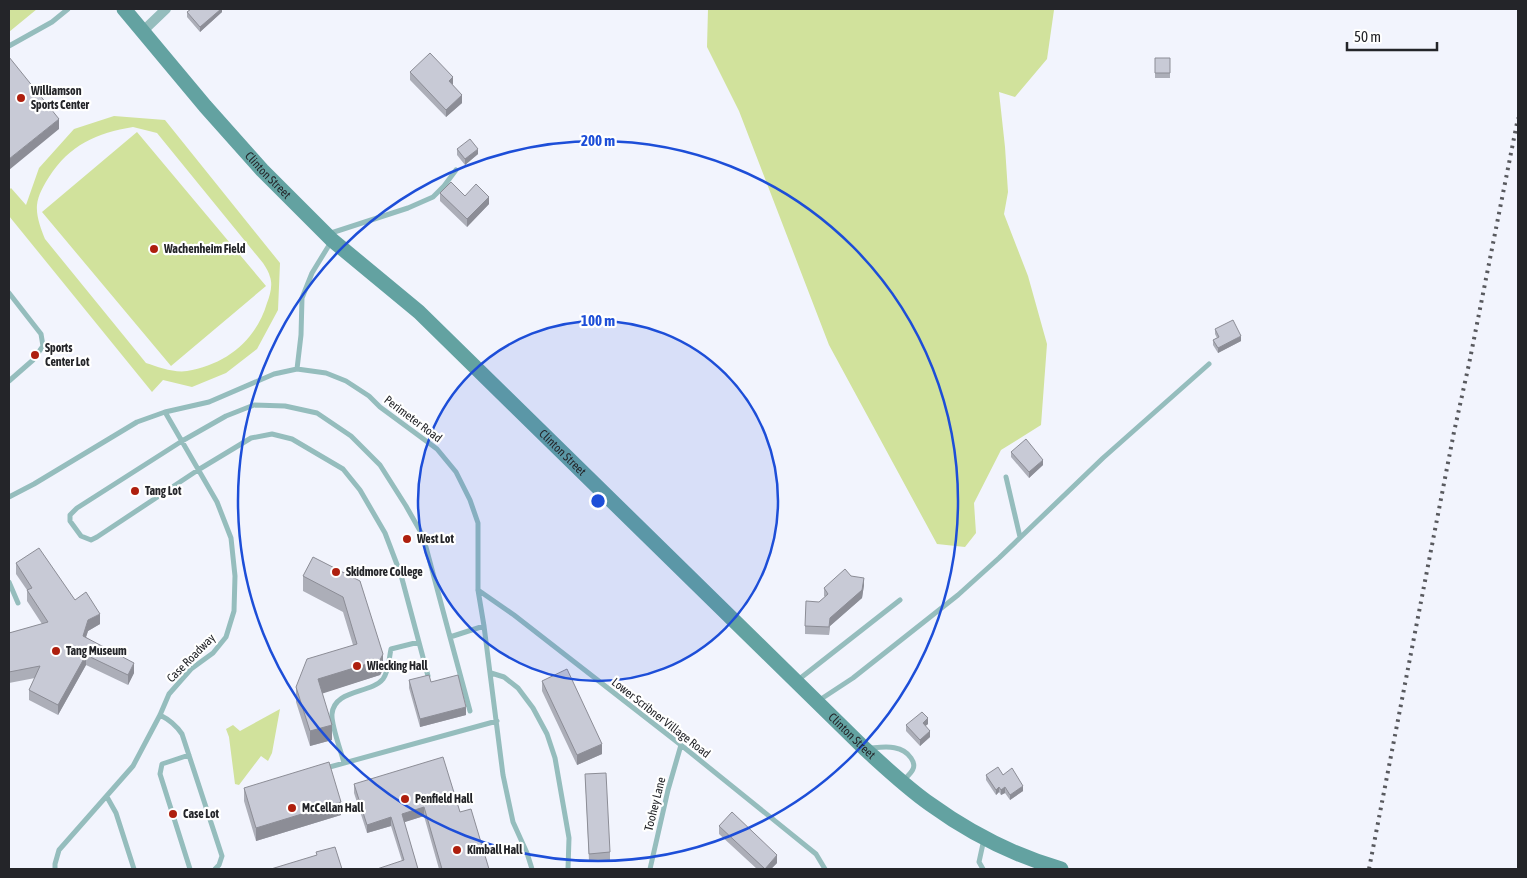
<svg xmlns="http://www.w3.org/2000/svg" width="1527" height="878" font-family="'Asap Condensed',sans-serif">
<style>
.green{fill:#d1e29c;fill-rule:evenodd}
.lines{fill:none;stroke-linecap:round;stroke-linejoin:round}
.lane{stroke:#95bdbd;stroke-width:5}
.street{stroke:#95bdbd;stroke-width:10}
.secondary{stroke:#63a2a1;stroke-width:15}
.rail{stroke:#58595e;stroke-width:4;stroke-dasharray:2.5 5;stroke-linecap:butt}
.wall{fill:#acaeb8}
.shaded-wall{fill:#8c8d96}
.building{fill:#c8cad6;stroke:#8c8d96}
.ring{fill:none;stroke:#1d4ed8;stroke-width:2.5}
.poi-dot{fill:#ae1f0e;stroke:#fff;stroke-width:2}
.labels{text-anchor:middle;stroke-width:4.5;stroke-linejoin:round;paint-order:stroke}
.poi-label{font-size:12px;font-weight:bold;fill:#242529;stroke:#fff;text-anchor:start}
.street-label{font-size:12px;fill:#242529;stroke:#fff}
.centre{fill:#1d4ed8;stroke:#fff;stroke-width:2.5}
.ring-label{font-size:15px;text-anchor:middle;font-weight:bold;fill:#1d4ed8;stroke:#fff;stroke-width:4.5;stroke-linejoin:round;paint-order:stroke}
</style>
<rect width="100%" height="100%" fill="#f2f4fd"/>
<!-- green -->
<path class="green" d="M 9,9 L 37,9 L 9,32 Z
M 708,9 L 1054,9 L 1054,10 L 1047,59 L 1015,97 L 999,92 L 1005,147 L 1008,192 L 1004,214 L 1028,276 L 1047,344 L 1041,425 L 1001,450 L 974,503 L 976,533 L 965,547 L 937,544 L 829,345 L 739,111 L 707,47 Z
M 114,116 L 165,120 L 280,263 L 278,310 L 257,349 L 226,373 L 192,387 L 163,380 L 152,392 L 9,216 L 9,190 L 11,188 L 26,205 L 39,168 L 74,129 ZM 133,127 L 157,133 L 263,263 C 266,268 269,272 270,277 C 273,285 270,295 267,303 C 256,341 225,365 187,371 C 174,373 158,367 146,363 L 45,239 C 41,229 36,216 37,205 C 38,195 44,185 49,177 C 69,145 97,133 133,127 Z
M 137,132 L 266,286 L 171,366 L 42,212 Z
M 280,709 L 272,753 L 268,761 L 261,756 L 239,785 L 235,784 L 229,737 L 226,729 L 233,725 L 240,731 Z"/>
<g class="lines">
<!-- lane -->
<path class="lane" d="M 9,46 L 52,22 L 68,9
M 328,234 L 408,208 L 433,197 L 444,186 L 456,170
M 9,293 L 41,334 L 43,346 L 33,360 L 9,381
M 297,369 L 301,335 L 302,298 L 312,273 L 331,242
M 1006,477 L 1020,537
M 9,497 L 34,484 L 137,422 L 165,412 L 209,402 L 274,374 L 297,369 L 326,373 L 346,381 L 369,396 L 380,407 L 437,449 L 456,472 L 470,500 L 478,523 L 478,590 L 484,626 L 503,775 L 513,822 L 527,853 L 532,869
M 9,582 L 18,603
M 478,590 L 514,615 L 681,745 L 816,854 L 825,869
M 491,673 L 504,677 L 518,688 L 533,708 L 547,734 L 555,758 L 569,838 L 568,869
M 428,676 L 401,575 L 385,533 L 360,490 L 343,469 L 292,439 L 272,434 L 251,438 L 198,470 L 97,537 L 91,540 L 81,536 L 70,521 L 70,515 L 77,508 L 182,441 L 226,416 L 254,405 L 285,406 L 317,413 L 351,436 L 380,465 L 406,506 L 423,536 L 450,637
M 798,680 L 900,600
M 818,701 L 853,678 L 958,595 L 999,558 L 1103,458 L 1209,364
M 470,711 L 450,637 L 484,626
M 160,715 C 170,720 176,725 182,734 L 222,856 L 219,865 L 215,869
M 870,748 C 884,747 902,744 911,758 C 913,761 915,765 913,769 C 911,774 905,778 902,782
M 189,755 L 162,764 L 160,774 L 190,869
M 344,763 C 341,751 331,725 332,714 C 334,689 371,694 383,679 C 389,671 389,658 391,649 L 419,642
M 326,768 L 497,721
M 107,797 L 116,813 L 134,869
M 55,869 L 55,864 L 59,850 L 133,766 L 160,715 L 169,694 L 191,669 L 213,653 L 226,637 L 234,611 L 235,576 L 231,538 L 217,502 L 165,412
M 650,869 L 668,790 L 681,745
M 983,869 L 979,862 L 984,839"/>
<!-- street -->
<path class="street" d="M 143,31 L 166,9"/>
<!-- secondary -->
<path class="secondary" id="s1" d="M 124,9 L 205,106 L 262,170 L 332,240 L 419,312 L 865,749 C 886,768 907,788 930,804 C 970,833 1013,855 1061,869"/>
<!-- rail -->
<path class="rail" d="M 1369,869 L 1454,432 L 1469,364 L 1518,118"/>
</g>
<!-- wall -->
<path class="wall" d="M 222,9 L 222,12 L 200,32 L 187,17 L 187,12 Z
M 1155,58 L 1170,58 L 1170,78 L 1155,78 Z
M 410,72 L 453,85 L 462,103 L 446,117 L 410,80 Z
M 457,149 L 478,154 L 465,165 L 457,155 Z
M 440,193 L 489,204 L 467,227 L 440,201 Z
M 1215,329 L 1241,341 L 1218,353 L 1213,345 L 1213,340 L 1217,338 L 1215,334 Z
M 1011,452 L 1043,465 L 1029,478 L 1011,457 Z
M 16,563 L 75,600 L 100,624 L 88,631 L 86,637 L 134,673 L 128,685 L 86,665 L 58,715 L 29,700 L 29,690 L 35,678 L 9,683 L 9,633 L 42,624 L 27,601 L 27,590 L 16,574 Z
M 303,576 L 360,581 L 383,670 L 380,675 L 322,693 L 332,740 L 310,746 L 296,702 L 296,687 L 353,645 L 343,612 L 303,591 Z
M 851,576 L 864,585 L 862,598 L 830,626 L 829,635 L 805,634 L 805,626 L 819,602 L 825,597 L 824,596 L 824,588 Z
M 409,680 L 431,682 L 466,715 L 420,727 L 409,688 Z
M 542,681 L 602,754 L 577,765 L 542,691 Z
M 928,724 L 925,726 L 930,737 L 920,746 L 906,731 L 906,725 Z
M 585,774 L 610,852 L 610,860 L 589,861 Z
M 986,775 L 1003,775 L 1023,791 L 1010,800 L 1005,793 L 1001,795 L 999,792 L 996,795 L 986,780 Z
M 354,784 L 460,812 L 489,869 L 439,869 L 424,816 L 404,822 L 418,869 L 402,861 L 391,826 L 367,833 L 354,793 Z
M 244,788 L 341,815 L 256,841 L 244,801 Z
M 719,826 L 777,863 L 771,869 L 757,869 L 719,834 Z"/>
<!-- shaded-wall -->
<path class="shaded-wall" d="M 221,9 L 222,9 L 222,12 L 200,32 L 200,27 Z
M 453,77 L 453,85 L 449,81 Z
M 462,95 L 462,103 L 446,117 L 446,110 Z
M 59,119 L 59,129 L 9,170 L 9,159 Z
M 478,149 L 478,154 L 465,165 L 465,159 Z
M 489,197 L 489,204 L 467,227 L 467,219 Z
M 1241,336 L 1241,341 L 1218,353 L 1218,348 Z
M 1043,460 L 1043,465 L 1029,478 L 1029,472 Z
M 864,578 L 864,585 L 862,598 L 830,626 L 829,635 L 830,618 Z
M 100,614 L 100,624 L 88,631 L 83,646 L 83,636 L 88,620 Z
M 383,654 L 383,670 L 380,675 L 318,695 L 318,679 Z
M 86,655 L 86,665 L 58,715 L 58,705 Z
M 134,663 L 134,673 L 128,685 L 128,675 Z
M 466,707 L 466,715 L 420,727 L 420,719 Z
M 928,718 L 928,724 L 923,728 L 923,723 Z
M 332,725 L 332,740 L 310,746 L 310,731 Z
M 930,731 L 930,737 L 920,746 L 920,740 Z
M 602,744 L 602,754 L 577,765 L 577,755 Z
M 1023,786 L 1023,791 L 1010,800 L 1010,795 Z
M 999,787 L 999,792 L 996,795 L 996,790 Z
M 1005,787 L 1005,793 L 1001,795 L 1001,790 Z
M 341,802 L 341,815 L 256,841 L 256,828 Z
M 424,807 L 424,816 L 402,823 L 402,814 Z
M 391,817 L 391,826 L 367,833 L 367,825 Z
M 777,855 L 777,863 L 771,869 L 765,869 Z"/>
<!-- building -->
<path class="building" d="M 191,9 L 221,9 L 200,27 L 187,12 Z
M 430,53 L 453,77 L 449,81 L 462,95 L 446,110 L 410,72 Z
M 9,57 L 59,119 L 9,159 Z
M 1155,58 L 1170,58 L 1170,73 L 1155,73 Z
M 470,139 L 478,149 L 465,159 L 457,149 Z
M 451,182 L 465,196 L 476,184 L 489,197 L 467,219 L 440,193 Z
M 1233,320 L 1241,336 L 1218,348 L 1213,340 L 1219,337 L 1215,329 Z
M 1026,439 L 1043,460 L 1029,472 L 1011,452 Z
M 39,548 L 75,600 L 86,592 L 100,614 L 88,620 L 83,636 L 134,663 L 128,675 L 86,655 L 58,705 L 29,690 L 40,666 L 9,672 L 9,633 L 48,622 L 27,590 L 32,588 L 16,563 Z
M 313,557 L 360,581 L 383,654 L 380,660 L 318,679 L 332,725 L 310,731 L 296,687 L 307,659 L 357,644 L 343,597 L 303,576 Z
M 845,569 L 851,576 L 864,578 L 862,590 L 830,618 L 829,627 L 805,626 L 806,601 L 819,602 L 828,594 L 824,588 Z
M 567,669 L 602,744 L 577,755 L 542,681 Z
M 429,675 L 431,682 L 458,675 L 466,707 L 420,719 L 409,680 Z
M 922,712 L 928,718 L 923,723 L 930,731 L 920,740 L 906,725 Z
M 443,757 L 460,812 L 471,809 L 489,869 L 442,869 L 424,807 L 402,814 L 418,869 L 377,869 L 404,860 L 391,817 L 367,825 L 354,784 Z
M 329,762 L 341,802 L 256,828 L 244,788 Z
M 998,767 L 1003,775 L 1012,768 L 1023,786 L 1010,795 L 1005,787 L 1001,790 L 999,787 L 996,790 L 986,775 Z
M 606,773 L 610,852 L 589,854 L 585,774 Z
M 732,812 L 777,855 L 765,869 L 719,826 Z
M 335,847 L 342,869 L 271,869 L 317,855 L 316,852 Z"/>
<!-- distance rings -->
<circle cx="598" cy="501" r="180" fill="#1d4ed8" fill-opacity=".12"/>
<g class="ring">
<circle cx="598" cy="501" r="180"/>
<circle cx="598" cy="501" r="360"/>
</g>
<!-- markers -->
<g class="poi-dot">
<circle cx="21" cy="98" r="5"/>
<circle cx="154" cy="249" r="5"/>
<circle cx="35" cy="355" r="5"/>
<circle cx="135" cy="491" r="5"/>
<circle cx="407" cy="539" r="5"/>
<circle cx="336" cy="572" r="5"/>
<circle cx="56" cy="651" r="5"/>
<circle cx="357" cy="666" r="5"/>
<circle cx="405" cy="799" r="5"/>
<circle cx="292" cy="808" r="5"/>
<circle cx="173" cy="814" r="5"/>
<circle cx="457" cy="850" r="5"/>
</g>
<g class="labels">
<!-- poi labels -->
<g class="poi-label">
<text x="31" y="95">Williamson<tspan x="31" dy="14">Sports Center</tspan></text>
<text x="164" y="253">Wachenheim Field</text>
<text x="45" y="352">Sports<tspan x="45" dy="14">Center Lot</tspan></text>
<text x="145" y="495">Tang Lot</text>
<text x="417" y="543">West Lot</text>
<text x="346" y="576">Skidmore College</text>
<text x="66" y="655">Tang Museum</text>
<text x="367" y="670">Wiecking Hall</text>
<text x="415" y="803">Penfield Hall</text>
<text x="302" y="812">McCellan Hall</text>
<text x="183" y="818">Case Lot</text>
<text x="467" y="854">Kimball Hall</text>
</g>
<!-- street labels -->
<g class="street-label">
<text dy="4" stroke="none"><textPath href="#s1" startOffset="220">Clinton Street</textPath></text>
<text transform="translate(413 419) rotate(37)" y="4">Perimeter Road</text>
<text dy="4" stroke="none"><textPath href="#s1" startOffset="625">Clinton Street</textPath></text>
<text transform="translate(191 658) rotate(-45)" y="4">Case Roadway</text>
<text transform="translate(661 718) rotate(38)" y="4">Lower Scribner Village Road</text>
<text dy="4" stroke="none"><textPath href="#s1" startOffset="1030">Clinton Street</textPath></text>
<text transform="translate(655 804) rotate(-76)" y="4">Toohey Lane</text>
</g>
</g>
<circle cx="598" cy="501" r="8" class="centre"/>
<g class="ring-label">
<text x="598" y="146">200 m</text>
<text x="598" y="326">100 m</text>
</g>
<!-- border -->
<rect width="1527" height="878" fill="none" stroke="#242529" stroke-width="20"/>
<!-- scale -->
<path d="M1347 42v8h90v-8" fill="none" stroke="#242529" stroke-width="2.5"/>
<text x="1354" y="42" font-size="15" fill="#242529" stroke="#ffffff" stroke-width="4" paint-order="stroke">50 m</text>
</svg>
